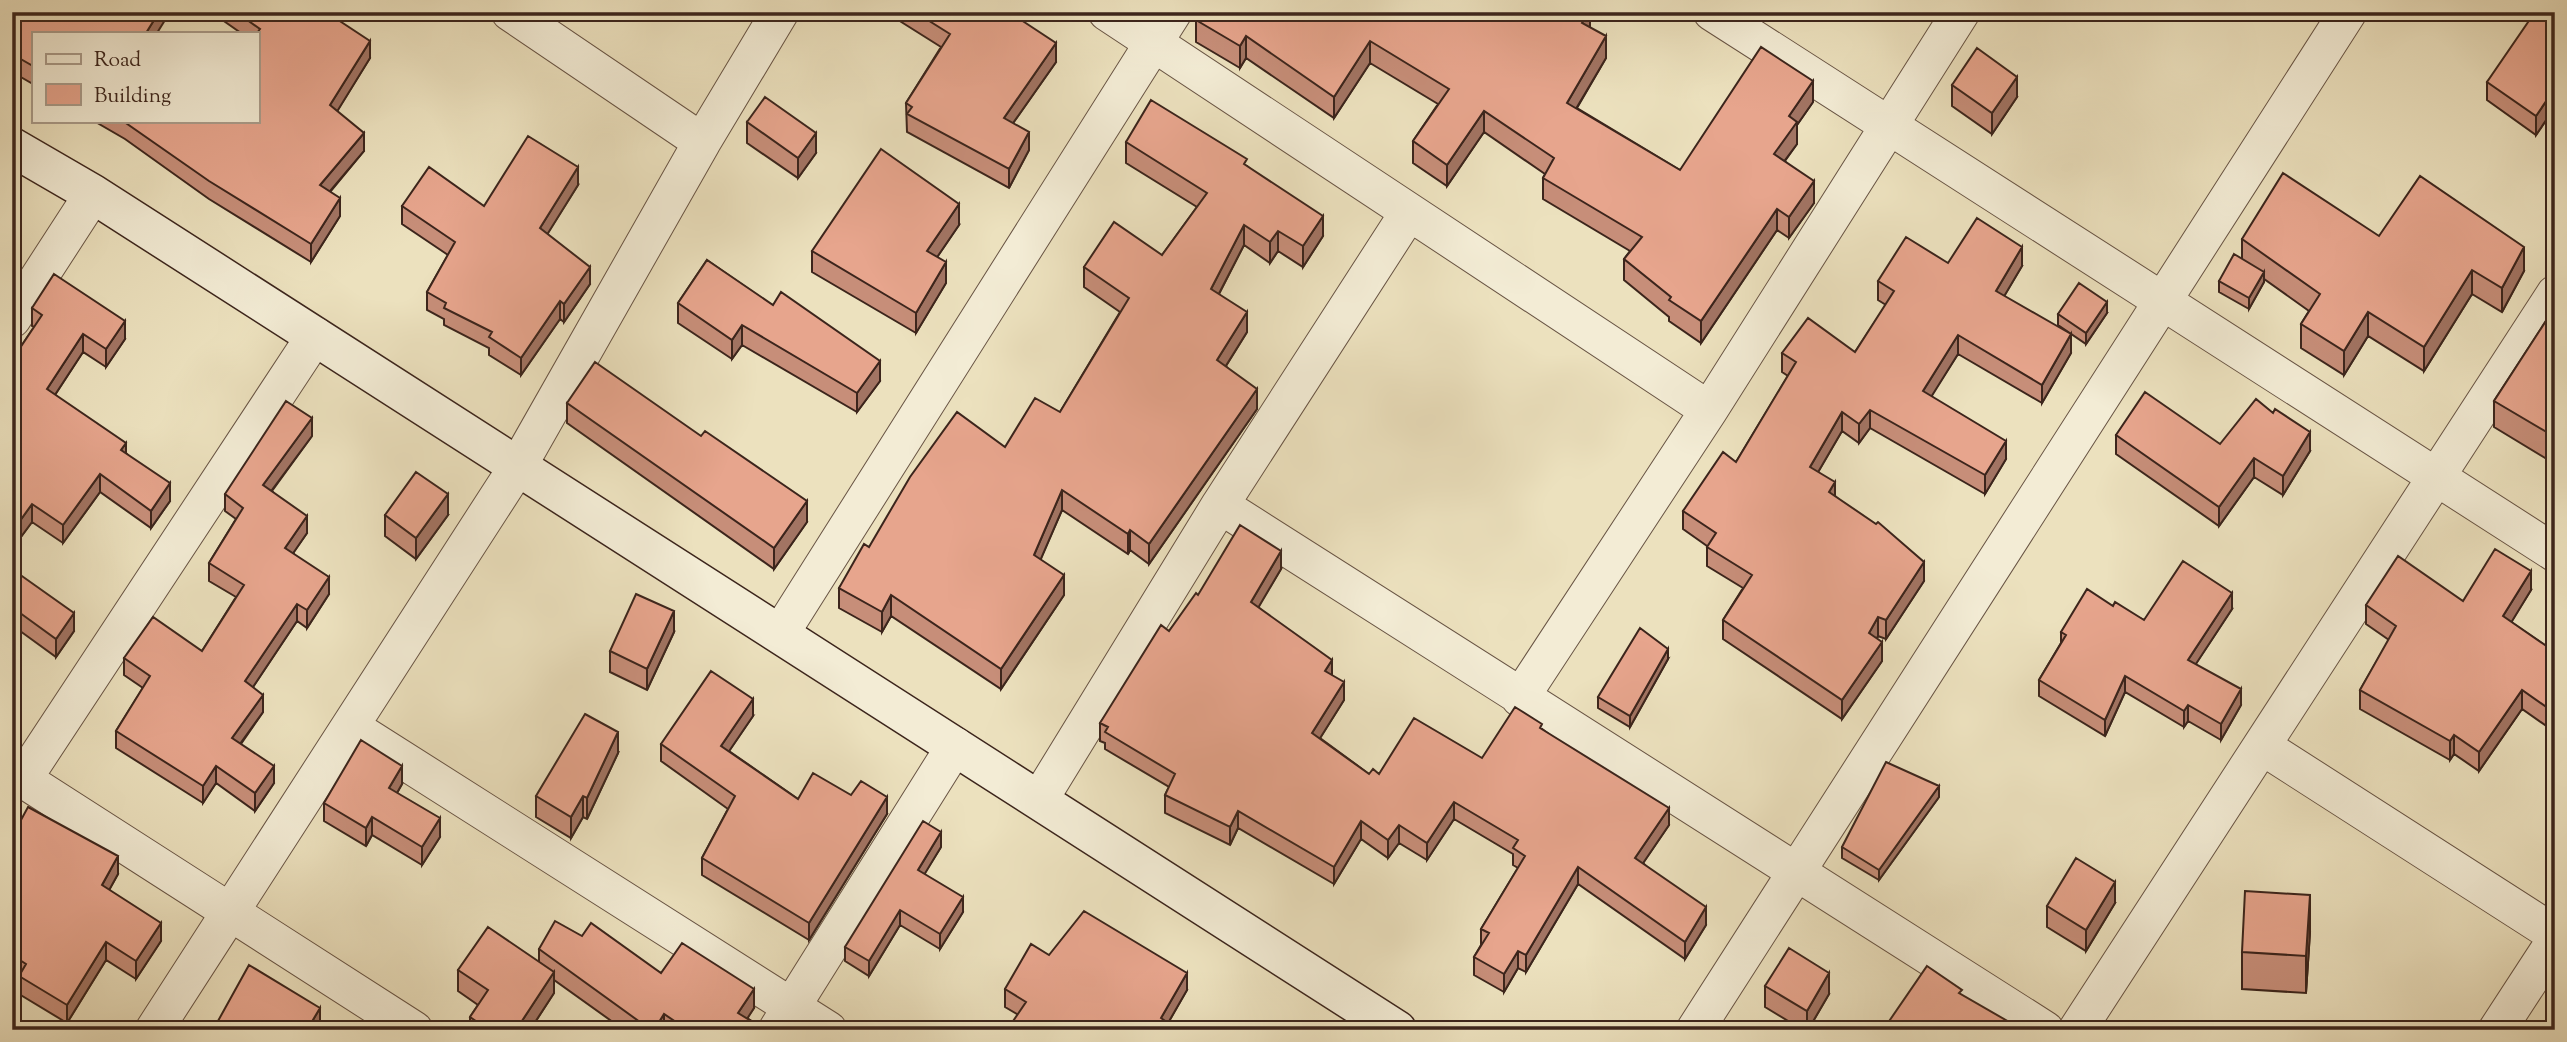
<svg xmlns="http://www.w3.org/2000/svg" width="2567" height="1042" font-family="'Sorts Mill Goudy',serif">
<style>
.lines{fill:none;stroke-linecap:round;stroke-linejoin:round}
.street-casing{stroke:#685444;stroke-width:39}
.secondary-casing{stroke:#3c251c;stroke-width:41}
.street{stroke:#f3ecd5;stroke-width:37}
.secondary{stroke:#f3ecd5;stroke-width:38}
.wall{fill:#c78e79;stroke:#3c251c;stroke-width:2}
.shaded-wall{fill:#a27463;stroke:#3c251c;stroke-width:2}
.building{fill:#e7a58d;stroke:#3c251c;stroke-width:2}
</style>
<rect width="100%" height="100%" fill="#ece1be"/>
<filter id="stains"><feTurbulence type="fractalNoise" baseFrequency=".00286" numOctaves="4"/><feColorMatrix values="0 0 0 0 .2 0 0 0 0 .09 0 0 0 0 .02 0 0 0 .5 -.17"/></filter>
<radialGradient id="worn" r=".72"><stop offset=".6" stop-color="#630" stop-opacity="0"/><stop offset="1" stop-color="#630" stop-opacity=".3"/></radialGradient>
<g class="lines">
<defs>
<path id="street" d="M 510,12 L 702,142
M 1107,12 L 1709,410
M 1712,12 L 2555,553
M 12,319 L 93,194
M 1220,505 L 2045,1030
M 780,634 L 1173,12
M 1520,698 L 1709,410 L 1961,12
M 351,727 L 828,1030
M 2262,746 L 2555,934
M 12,772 L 414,1030
M 23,779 L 315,336
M 1039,800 L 1220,505 L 1409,212
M 154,1030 L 518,466 L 702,142 L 780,12
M 777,1030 L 955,746
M 1695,1030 L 2348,12
M 2077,1030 L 2555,294
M 2497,1030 L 2555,941"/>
<path id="secondary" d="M 12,147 L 93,194 L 1397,1030"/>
</defs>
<!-- street casing -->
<use href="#street" class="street-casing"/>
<!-- secondary casing -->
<use href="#secondary" class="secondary-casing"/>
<!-- street -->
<use href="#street" class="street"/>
<!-- secondary -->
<use href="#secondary" class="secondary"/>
</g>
<!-- wall -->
<path class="wall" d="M 12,12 L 33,33 L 33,84 L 12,72 Z
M 211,12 L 326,12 L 370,58 L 337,111 L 364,151 L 330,192 L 340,216 L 311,262 L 209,199 L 125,139 L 94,121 L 257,121 L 257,33 L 241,33 Z
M 873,12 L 1009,12 L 1056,62 L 1013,123 L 1029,150 L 1009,188 L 907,132 L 906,103 L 941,47 L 887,13 L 882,19 Z
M 1590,12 L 1590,27 L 1606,58 L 1577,108 L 1680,170 L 1813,102 L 1797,125 L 1797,144 L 1785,161 L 1814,203 L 1789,238 L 1777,230 L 1701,343 L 1669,321 L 1669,317 L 1624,280 L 1624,259 L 1630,251 L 1543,199 L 1543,178 L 1545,174 L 1484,132 L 1447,186 L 1413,163 L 1413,141 L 1438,104 L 1370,63 L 1334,118 L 1246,58 L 1240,68 L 1196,42 L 1196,20 Z
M 2555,12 L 2555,107 L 2536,135 L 2487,100 L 2487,82 Z
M 1952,85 L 2017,97 L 1992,134 L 1952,106 Z
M 747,122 L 816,153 L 798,178 L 747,143 Z
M 1126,142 L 1247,166 L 1323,236 L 1303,267 L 1278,251 L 1270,263 L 1244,245 L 1219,294 L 1247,332 L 1226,366 L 1257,409 L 1149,564 L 1130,550 L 1128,554 L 1062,510 L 1040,560 L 1064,595 L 1001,689 L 891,616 L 882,632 L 839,608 L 839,588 L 869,547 L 1005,447 L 1060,412 L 1120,312 L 1084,287 L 1084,267 L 1162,255 L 1197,207 L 1126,163 Z
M 578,185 L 547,234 L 590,284 L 564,322 L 560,319 L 521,375 L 489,355 L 489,348 L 444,325 L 444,319 L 427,310 L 427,292 L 448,255 L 402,224 L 402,206 L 484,206 Z
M 959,225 L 937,257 L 946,283 L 916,333 L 812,272 L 812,251 Z
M 2379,236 L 2524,271 L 2502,312 L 2472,294 L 2424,371 L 2368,336 L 2344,375 L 2301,348 L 2301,324 L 2309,311 L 2264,279 L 2264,282 L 2249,309 L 2219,292 L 2219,281 L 2242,259 L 2242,239 Z
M 707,260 L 880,381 L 857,412 L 742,345 L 732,359 L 678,323 L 678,303 Z
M 1948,263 L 2022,266 L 2004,296 L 2071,353 L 2042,403 L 1958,354 L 1931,396 L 2006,459 L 1985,494 L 1870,428 L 1859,443 L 1842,431 L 1818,472 L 1835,496 L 1924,581 L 1886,639 L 1878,636 L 1877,638 L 1882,661 L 1842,719 L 1723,639 L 1723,620 L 1743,588 L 1707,566 L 1707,546 L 1683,529 L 1683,511 L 1736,462 L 1788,376 L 1782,372 L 1782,353 L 1855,352 L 1886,305 L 1878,300 L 1878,281 Z
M 2555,307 L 2555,464 L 2494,427 L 2494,401 Z
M 32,308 L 125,339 L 106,367 L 83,352 L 55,395 L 126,453 L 170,501 L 151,528 L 100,492 L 63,543 L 32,522 L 12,549 L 12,360 L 34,327 L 32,326 Z
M 2107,313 L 2086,344 L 2058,325 L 2058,314 Z
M 567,403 L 807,522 L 774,569 L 567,423 Z
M 2116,435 L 2220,444 L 2310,451 L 2283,495 L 2254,477 L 2219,526 L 2116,454 Z
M 312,436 L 272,491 L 307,533 L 293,553 L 329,594 L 307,628 L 297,621 L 253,687 L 263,712 L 241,744 L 274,783 L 255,811 L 216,783 L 203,803 L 116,748 L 116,731 L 143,688 L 124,675 L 124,658 L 202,651 L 236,597 L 209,581 L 209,563 L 236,519 L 225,511 L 225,494 Z
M 385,515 L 448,515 L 416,559 L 385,536 Z
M 12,569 L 74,631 L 56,657 L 16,628 L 12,633 Z
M 1281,569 L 1258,607 L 1332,675 L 1344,700 L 1320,738 L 1369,774 L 1379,774 L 1482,758 L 1542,729 L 1669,825 L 1643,863 L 1706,925 L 1685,959 L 1578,884 L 1526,972 L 1518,968 L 1504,992 L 1474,975 L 1474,957 L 1481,945 L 1481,929 L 1518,868 L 1513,865 L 1513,854 L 1454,819 L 1427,860 L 1399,843 L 1388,858 L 1361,839 L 1334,884 L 1238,828 L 1230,845 L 1165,813 L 1165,795 L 1169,787 L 1105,749 L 1105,743 L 1100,741 L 1100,723 L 1169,631 L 1198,595 Z
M 2531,590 L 2511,622 L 2555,652 L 2555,732 L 2522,709 L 2479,771 L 2454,754 L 2450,760 L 2360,709 L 2360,690 L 2389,640 L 2366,624 L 2366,605 L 2463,601 Z
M 2113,606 L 2144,620 L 2232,609 L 2195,665 L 2241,705 L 2221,740 L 2188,721 L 2184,727 L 2125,692 L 2105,736 L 2039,696 L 2039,680 L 2061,643 L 2061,632 Z
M 674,632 L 647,690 L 610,672 L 610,651 Z
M 1668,659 L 1630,727 L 1598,708 L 1598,697 Z
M 753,716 L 729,751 L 798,799 L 887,814 L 809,940 L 702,875 L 702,858 L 728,809 L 661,761 L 661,744 Z
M 618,753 L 587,819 L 583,817 L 571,838 L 536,817 L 536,796 Z
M 402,784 L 397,793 L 440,837 L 422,865 L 372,835 L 366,846 L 324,821 L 324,803 Z
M 1939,797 L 1879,880 L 1842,858 L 1842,847 Z
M 12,829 L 118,874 L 109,890 L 161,941 L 136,979 L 106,960 L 67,1023 L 19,994 L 19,977 L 12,973 Z
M 941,847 L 924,874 L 963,912 L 940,949 L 900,925 L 869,976 L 845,961 L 845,947 Z
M 2115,903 L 2086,951 L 2047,927 L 2047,906 Z
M 2310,932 L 2306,993 L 2242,989 L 2242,952 Z
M 582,936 L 661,973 L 754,1008 L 747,1018 L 766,1030 L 624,1030 L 554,980 L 554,993 L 530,1030 L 470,1030 L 470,1017 L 478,1005 L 458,991 L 458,970 L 539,961 L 539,949 Z
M 1049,955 L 1187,990 L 1168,1023 L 1017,1014 L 1005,1007 L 1005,989 Z
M 1765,986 L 1829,994 L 1808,1030 L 1803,1030 L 1765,1007 Z"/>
<!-- shaded-wall -->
<path class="shaded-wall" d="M 159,12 L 170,12 L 157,33 L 146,33 Z
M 882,12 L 887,12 L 882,19 Z
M 1589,12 L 1590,12 L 1590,32 L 1582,23 Z
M 1246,36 L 1246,58 L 1240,68 L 1240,46 Z
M 1606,36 L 1606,58 L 1567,124 L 1567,103 Z
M 370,41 L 370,58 L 330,123 L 330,105 Z
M 1370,41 L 1370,63 L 1334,118 L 1334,97 Z
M 1056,43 L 1056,62 L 1004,136 L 1004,118 Z
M 2017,77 L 2017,97 L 1992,134 L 1992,113 Z
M 1813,81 L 1813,102 L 1797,125 L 1797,144 L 1774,175 L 1774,154 L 1789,116 Z
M 2555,88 L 2555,107 L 2536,135 L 2536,116 Z
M 1484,111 L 1484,132 L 1447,186 L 1447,165 Z
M 1029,132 L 1029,150 L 1009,188 L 1009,169 Z
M 364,133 L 364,151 L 320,203 L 320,185 Z
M 816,133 L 816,153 L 798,178 L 798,158 Z
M 578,167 L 578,185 L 540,246 L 540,228 Z
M 1814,181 L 1814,203 L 1789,238 L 1789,217 Z
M 340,198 L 340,216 L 311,262 L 311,244 Z
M 959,204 L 959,225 L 927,272 L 927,251 Z
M 1777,209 L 1777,230 L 1701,343 L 1701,321 Z
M 1323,216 L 1323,236 L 1303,267 L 1303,246 Z
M 1244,225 L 1244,245 L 1211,309 L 1211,289 Z
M 1278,231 L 1278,251 L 1270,263 L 1270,242 Z
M 2022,247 L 2022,266 L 1996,310 L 1996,291 Z
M 2524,247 L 2524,271 L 2502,312 L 2502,288 Z
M 946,262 L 946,283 L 916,333 L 916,313 Z
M 590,267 L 590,284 L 564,322 L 564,304 Z
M 2472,270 L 2472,294 L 2424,371 L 2424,347 Z
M 2264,272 L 2264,282 L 2249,309 L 2249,298 Z
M 560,301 L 560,319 L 521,375 L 521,358 Z
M 2107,302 L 2107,313 L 2086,344 L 2086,333 Z
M 1247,312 L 1247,332 L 1217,380 L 1217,360 Z
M 2368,312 L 2368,336 L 2344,375 L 2344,351 Z
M 125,321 L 125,339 L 106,367 L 106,349 Z
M 742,325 L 742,345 L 732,359 L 732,340 Z
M 83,334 L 83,352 L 47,407 L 47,389 Z
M 2071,334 L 2071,353 L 2042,403 L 2042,385 Z
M 1958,335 L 1958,354 L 1923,410 L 1923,391 Z
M 880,361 L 880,381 L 857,412 L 857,393 Z
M 1257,389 L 1257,409 L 1149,564 L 1149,544 Z
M 1870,410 L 1870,428 L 1859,443 L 1859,424 Z
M 1842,412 L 1842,431 L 1810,486 L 1810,467 Z
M 312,418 L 312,436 L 263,502 L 263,485 Z
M 2310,432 L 2310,451 L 2283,495 L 2283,476 Z
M 2006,441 L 2006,459 L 1985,494 L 1985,475 Z
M 126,443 L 126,461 L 121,450 Z
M 2254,458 L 2254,477 L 2219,526 L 2219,507 Z
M 100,474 L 100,492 L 63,543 L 63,525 Z
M 1835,482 L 1835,501 L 1829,492 Z
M 170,483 L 170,501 L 151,528 L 151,511 Z
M 1062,490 L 1062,510 L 1034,575 L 1034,555 Z
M 448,494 L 448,515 L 416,559 L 416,538 Z
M 807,501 L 807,522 L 774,569 L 774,548 Z
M 32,504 L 32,522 L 12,549 L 12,532 Z
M 307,516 L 307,533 L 285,565 L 285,548 Z
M 1130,530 L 1130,550 L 1128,554 L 1128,534 Z
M 1281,551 L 1281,569 L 1251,620 L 1251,602 Z
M 1924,562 L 1924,581 L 1886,639 L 1886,620 Z
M 2531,571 L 2531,590 L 2503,636 L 2503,616 Z
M 1064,575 L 1064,595 L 1001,689 L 1001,669 Z
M 329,577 L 329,594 L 307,628 L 307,610 Z
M 2232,593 L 2232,609 L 2188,676 L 2188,660 Z
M 891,595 L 891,616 L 882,632 L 882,612 Z
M 297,604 L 297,621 L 245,699 L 245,681 Z
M 16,610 L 16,628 L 12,633 L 12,615 Z
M 674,611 L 674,632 L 647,690 L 647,669 Z
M 74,613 L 74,631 L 56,657 L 56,639 Z
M 1878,617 L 1878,636 L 1869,652 L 1869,633 Z
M 1882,642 L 1882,661 L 1842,719 L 1842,700 Z
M 1668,649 L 1668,659 L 1630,727 L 1630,716 Z
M 1332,660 L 1332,677 L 1325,671 Z
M 2125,676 L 2125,692 L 2105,736 L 2105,720 Z
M 1344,682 L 1344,700 L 1312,751 L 1312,733 Z
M 2241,689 L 2241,705 L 2221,740 L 2221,724 Z
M 2522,690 L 2522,709 L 2479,771 L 2479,752 Z
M 263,695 L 263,712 L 232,755 L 232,738 Z
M 753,699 L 753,716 L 721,763 L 721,746 Z
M 2188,705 L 2188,721 L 2184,727 L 2184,711 Z
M 618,732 L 618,753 L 587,819 L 587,798 Z
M 2454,735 L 2454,754 L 2450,760 L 2450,741 Z
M 216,766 L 216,783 L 203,803 L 203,786 Z
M 274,766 L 274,783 L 255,811 L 255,793 Z
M 402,766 L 402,784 L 389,807 L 389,788 Z
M 1939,786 L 1939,797 L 1879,880 L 1879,870 Z
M 583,796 L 583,817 L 571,838 L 571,817 Z
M 887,797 L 887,814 L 809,940 L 809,923 Z
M 1454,802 L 1454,819 L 1427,860 L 1427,843 Z
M 1669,808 L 1669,825 L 1635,875 L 1635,858 Z
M 1238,811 L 1238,828 L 1230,845 L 1230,827 Z
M 372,817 L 372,835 L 366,846 L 366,828 Z
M 440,818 L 440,837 L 422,865 L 422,847 Z
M 1361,821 L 1361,839 L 1334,884 L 1334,867 Z
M 1399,825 L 1399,843 L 1388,858 L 1388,840 Z
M 941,832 L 941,847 L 918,885 L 918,870 Z
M 118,856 L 118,874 L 102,903 L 102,885 Z
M 1578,867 L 1578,884 L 1526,972 L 1526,955 Z
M 2115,882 L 2115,903 L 2086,951 L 2086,930 Z
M 2310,895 L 2310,932 L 2306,993 L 2306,956 Z
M 963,897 L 963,912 L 940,949 L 940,934 Z
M 1706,907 L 1706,925 L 1685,959 L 1685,942 Z
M 900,910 L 900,925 L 869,976 L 869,961 Z
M 161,923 L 161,941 L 136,979 L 136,961 Z
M 106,942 L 106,960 L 67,1023 L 67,1005 Z
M 1518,951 L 1518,968 L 1504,992 L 1504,974 Z
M 554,972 L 554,993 L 530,1030 L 516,1030 Z
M 1187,973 L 1187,990 L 1164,1030 L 1161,1018 Z
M 1829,973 L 1829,994 L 1808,1030 L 1807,1030 L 1807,1011 Z
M 754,989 L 754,1008 L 740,1030 L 738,1013 Z
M 320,1008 L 320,1027 L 319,1030 L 307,1030 Z
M 664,1014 L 664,1030 L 654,1030 Z"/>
<!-- building -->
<path class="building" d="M 12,12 L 159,12 L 146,33 L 33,33 L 33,66 L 12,54 Z
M 236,12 L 326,12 L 370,41 L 330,105 L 364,133 L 320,185 L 340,198 L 311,244 L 209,181 L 123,121 L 257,121 L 257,33 L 260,29 Z
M 915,12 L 1009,12 L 1056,43 L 1004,118 L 1029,132 L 1009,169 L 907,114 L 912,107 L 906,103 L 950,34 Z
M 1202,12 L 1589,12 L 1582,23 L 1606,36 L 1567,103 L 1680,170 L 1761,47 L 1813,81 L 1789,116 L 1797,122 L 1774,154 L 1814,181 L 1789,217 L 1777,209 L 1701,321 L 1669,300 L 1671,297 L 1624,259 L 1642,237 L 1543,178 L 1554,158 L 1484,111 L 1447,165 L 1413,141 L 1449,89 L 1370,41 L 1334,97 L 1246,36 L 1240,46 L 1196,20 Z
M 2535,12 L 2555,12 L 2555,88 L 2536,116 L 2487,82 Z
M 1977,48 L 2017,77 L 1992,113 L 1952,85 Z
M 765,97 L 816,133 L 798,158 L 747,122 Z
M 1151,100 L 1247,159 L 1244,164 L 1323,216 L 1303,246 L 1278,231 L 1270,242 L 1244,225 L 1211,289 L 1247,312 L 1217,360 L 1257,389 L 1149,544 L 1130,530 L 1128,534 L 1062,490 L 1034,555 L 1064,575 L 1001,669 L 891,595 L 882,612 L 839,588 L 864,544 L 869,547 L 910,477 L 957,412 L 1005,447 L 1035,398 L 1060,412 L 1129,298 L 1084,267 L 1114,222 L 1162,255 L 1207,193 L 1126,142 Z
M 528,136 L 578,167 L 540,228 L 590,267 L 564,304 L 560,301 L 521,358 L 489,337 L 492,332 L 444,308 L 446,303 L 427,292 L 455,242 L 402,206 L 429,167 L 484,206 Z
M 881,149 L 959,204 L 927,251 L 946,262 L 916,313 L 812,251 Z
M 2283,173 L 2379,236 L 2420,176 L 2524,247 L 2502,288 L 2472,270 L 2424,347 L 2368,312 L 2344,351 L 2301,324 L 2320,294 L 2242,239 Z
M 1977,218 L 2022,247 L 1996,291 L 2071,334 L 2042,385 L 1958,335 L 1923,391 L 2006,441 L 1985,475 L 1870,410 L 1859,424 L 1842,412 L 1810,467 L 1835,482 L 1829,492 L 1876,524 L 1878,522 L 1924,562 L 1886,620 L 1878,617 L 1869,633 L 1882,642 L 1842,700 L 1723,620 L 1752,575 L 1707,547 L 1716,533 L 1683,511 L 1723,452 L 1736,462 L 1796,362 L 1782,353 L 1808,318 L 1855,352 L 1894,291 L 1878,281 L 1906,237 L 1948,263 Z
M 2234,254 L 2264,272 L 2249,298 L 2219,281 Z
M 707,260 L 773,305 L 781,292 L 880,361 L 857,393 L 742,325 L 732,340 L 678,303 Z
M 54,274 L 125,321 L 106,349 L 83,334 L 47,389 L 126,443 L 121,450 L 170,483 L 151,511 L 100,474 L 63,525 L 32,504 L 12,532 L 12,360 L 42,315 L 32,308 Z
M 2079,283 L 2107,302 L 2086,333 L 2058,314 Z
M 2555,307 L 2555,437 L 2494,401 Z
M 595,362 L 701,436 L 705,431 L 807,501 L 774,548 L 567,403 Z
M 2145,392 L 2220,444 L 2256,399 L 2273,413 L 2275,409 L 2310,432 L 2283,476 L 2254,458 L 2219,507 L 2116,435 Z
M 286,401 L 312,418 L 263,485 L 307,516 L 285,548 L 329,577 L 307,610 L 297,604 L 245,681 L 263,695 L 232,738 L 274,766 L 255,793 L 216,766 L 203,786 L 116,731 L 150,676 L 124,658 L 153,617 L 202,651 L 244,585 L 209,563 L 243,508 L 225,494 Z
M 416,472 L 448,494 L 416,538 L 385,515 Z
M 1240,525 L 1281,551 L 1251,602 L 1332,660 L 1325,671 L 1344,682 L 1312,733 L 1369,774 L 1373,769 L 1379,774 L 1414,718 L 1482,758 L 1515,707 L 1542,724 L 1540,728 L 1669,808 L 1635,858 L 1706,907 L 1685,942 L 1578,867 L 1526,955 L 1518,951 L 1504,974 L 1474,957 L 1489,933 L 1481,929 L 1525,856 L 1513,848 L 1518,840 L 1454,802 L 1427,843 L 1399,825 L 1388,840 L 1361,821 L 1334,867 L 1238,811 L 1230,827 L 1165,795 L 1175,774 L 1105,732 L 1108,727 L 1100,723 L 1161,625 L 1169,631 L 1196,593 L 1198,595 Z
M 2495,549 L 2531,571 L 2503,616 L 2555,652 L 2555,713 L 2522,690 L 2479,752 L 2454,735 L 2450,741 L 2360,690 L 2396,626 L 2366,605 L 2398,556 L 2463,601 Z
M 2183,561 L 2232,593 L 2188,660 L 2241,689 L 2221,724 L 2188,705 L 2184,711 L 2125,676 L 2105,720 L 2039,680 L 2066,635 L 2061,632 L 2087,589 L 2113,606 L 2115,602 L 2144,620 Z
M 12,569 L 74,613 L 56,639 L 16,610 L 12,615 Z
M 636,594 L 674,611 L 647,669 L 610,651 Z
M 1640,628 L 1668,649 L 1630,716 L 1598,697 Z
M 711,671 L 753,699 L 721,746 L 798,799 L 813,773 L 851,795 L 861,781 L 887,797 L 809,923 L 702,858 L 735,796 L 661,744 Z
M 585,714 L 618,732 L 587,798 L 583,796 L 571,817 L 536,796 Z
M 361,740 L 402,766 L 389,788 L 440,818 L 422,847 L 372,817 L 366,828 L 324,803 Z
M 1886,762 L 1939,786 L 1879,870 L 1842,847 Z
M 28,807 L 118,856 L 102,885 L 161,923 L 136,961 L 106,942 L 67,1005 L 19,976 L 26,964 L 12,955 L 12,829 L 15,831 Z
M 923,821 L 941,832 L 918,870 L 963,897 L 940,934 L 900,910 L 869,961 L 845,947 Z
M 2076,858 L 2115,882 L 2086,930 L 2047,906 Z
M 2245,891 L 2310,895 L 2306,956 L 2242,952 Z
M 1084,911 L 1187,973 L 1161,1018 L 1178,1030 L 1007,1030 L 1026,1002 L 1005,989 L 1031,944 L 1049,955 Z
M 555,921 L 582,936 L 591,923 L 661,973 L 682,943 L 754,989 L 738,1013 L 766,1030 L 688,1030 L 664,1014 L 654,1030 L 651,1030 L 539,949 Z
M 488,927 L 554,972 L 516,1030 L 489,1030 L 470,1017 L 488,990 L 458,970 Z
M 1789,948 L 1829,973 L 1807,1011 L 1765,986 Z
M 249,965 L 320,1008 L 307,1030 L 213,1030 Z
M 1927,966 L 1962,990 L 1959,993 L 2023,1030 L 1883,1030 Z
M 2527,1024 L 2537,1030 L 2523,1030 Z"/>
<!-- margin -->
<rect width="2567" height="1042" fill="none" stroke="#ece1be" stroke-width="42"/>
<rect x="14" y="14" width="2539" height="1014" fill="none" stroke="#3c251c" stroke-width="3.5"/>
<rect x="21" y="21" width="2525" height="1000" fill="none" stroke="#3c251c" stroke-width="2"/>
<!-- legend -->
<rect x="32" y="32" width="228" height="91" fill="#f3ecd5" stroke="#aa9c8b" stroke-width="2"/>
<rect x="46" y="54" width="35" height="10" fill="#f3ecd5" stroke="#aa9c8b" stroke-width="2"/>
<text x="94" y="66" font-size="21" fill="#3c251c">Road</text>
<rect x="46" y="84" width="35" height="21" fill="#e7a58d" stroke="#aa9c8b" stroke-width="2"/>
<text x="94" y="102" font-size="21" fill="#3c251c">Building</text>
<rect width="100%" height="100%" filter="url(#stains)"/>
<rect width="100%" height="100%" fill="url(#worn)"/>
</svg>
